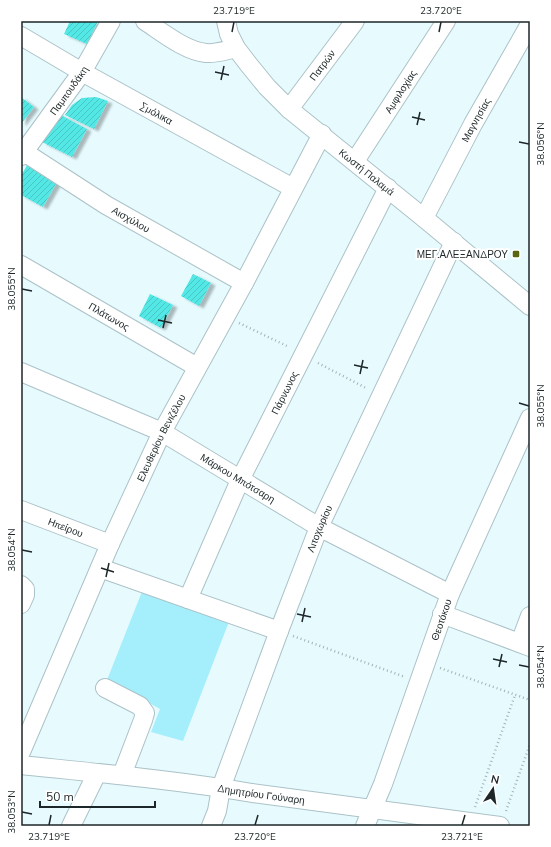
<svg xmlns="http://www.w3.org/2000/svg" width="551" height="847" font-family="'Nunito Sans',sans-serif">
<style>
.green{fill:#a5eefc}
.building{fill:url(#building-hatch);filter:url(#shadow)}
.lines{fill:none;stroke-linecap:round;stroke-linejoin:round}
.minor-casing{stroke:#abc2c7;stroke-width:20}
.path{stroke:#a3b4b7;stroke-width:2.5;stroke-dasharray:1 3;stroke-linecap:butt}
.minor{stroke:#fff;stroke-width:18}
.ticks{fill:none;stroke:#1d2628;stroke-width:1.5}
.poi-dot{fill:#576711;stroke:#fff;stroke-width:1.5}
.labels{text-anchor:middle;stroke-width:4;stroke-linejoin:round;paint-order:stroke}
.street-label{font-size:10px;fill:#1d2628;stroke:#fff}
.poi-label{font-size:10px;fill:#1d2628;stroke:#fff;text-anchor:end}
.neatline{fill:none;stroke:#1d2628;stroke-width:1.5}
.ticks-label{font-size:10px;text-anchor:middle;fill:#1d2628}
</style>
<defs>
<pattern id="building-hatch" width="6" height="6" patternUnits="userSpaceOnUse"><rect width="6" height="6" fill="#52e8e5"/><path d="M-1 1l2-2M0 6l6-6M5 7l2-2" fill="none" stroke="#47c7c4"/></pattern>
<filter id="shadow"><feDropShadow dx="4.5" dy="2.5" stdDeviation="1" flood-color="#0004"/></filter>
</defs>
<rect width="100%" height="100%" fill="#e7fbff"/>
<!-- green -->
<path class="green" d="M 143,589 L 230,619 L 183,741 L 151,732 L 160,709 L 107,680 Z"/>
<!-- building -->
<path class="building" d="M 70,21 L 98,21 L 87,44 L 64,34 Z
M 21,97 L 34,107 L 21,124 Z
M 96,97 L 108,101 L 94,129 L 65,115 L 72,105 L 82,98 Z
M 57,113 L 87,129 L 72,157 L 42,142 Z
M 27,165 L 57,182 L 43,207 L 21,195 L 21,176 Z
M 193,274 L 211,283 L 199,306 L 181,296 Z
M 150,294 L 173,305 L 161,328 L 139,316 Z"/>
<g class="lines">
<defs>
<g id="minor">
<path d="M 145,21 C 162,32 185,51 206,53 C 216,54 227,50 236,48"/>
<path id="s1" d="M 226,21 L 229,34 L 236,48 L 249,65 L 267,87 L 289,109 L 424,218 L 530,306"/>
<path id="s2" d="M 21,36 L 82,72 L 293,188"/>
<path id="s3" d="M 289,109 L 355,21"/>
<path id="s4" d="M 21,150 L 106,205 L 244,283"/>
<path id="s5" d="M 21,156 L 82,72 L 111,21"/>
<path id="s6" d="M 355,161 L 446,21"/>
<path id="s7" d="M 424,218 L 473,124 L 530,24"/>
<path id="s8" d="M 21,265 L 197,367"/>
<path id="s9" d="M 21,372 L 162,432 L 319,527 L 450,594"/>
<path id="s10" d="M 21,510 L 110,544"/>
<path d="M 100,568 L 279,631"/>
<path d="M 21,585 L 25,589 L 25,595 L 21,604"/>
<path id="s11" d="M 188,599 L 240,480 L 388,188"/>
<path d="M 442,614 L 530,647"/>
<path d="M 520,643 L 530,616"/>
<path d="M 105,688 L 140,706 L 145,713 L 143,720 L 122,775"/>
<path id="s12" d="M 21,752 L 110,544 L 162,432 L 244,283 L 322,134"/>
<path id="s13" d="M 21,765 C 98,773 176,780 252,793 L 500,826"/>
<path d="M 71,826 L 97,773"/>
<path id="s14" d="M 211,826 L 217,811 L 221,788 L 279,631 L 319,527 L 454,242"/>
<path id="s15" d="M 365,826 L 383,784 L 450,594 L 530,418"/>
</g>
</defs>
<!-- minor casing -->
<use href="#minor" class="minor-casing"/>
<!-- path -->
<path class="path" d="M 239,323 L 289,347
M 318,363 L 366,388
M 293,636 L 405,677
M 440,668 L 530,700
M 475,807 L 515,695
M 506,811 L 530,744"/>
<!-- minor -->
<use href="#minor" class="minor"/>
</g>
<!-- ticks -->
<path class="ticks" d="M 232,32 L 234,22M 439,32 L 441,22M 215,72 L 229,75M 221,80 L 224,66M 412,117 L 425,120M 417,125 L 420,112M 519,142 L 529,144M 22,289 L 32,291M 158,320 L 172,323M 163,328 L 166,315M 354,365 L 368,368M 360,374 L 363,360M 519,403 L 529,406M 22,550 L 32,552M 101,568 L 114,572M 106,577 L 109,563M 297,614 L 311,617M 302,622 L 305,608M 493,659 L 507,662M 519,665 L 529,667M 499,667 L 502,654M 22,812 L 32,814M 49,825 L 51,815M 255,825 L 258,815M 462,825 L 465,815"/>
<!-- markers -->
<rect class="poi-dot" x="512" y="250" width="8" height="8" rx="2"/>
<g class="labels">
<!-- street labels -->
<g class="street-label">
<text dy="4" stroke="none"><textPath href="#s3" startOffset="55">Πατρών</textPath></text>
<text dy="4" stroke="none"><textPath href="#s5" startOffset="81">Παμπουδάκη</textPath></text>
<text dy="4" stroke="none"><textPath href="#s6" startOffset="83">Αμφιλοχίας</textPath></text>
<text dy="4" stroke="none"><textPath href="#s2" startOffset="156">Σμόλικα</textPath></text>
<text dy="4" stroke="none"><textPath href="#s7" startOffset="111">Μαγνησίας</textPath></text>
<text dy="4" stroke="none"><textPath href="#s1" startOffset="210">Κωστή Παλαμά</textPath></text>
<text dy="4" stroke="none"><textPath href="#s4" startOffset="130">Αισχύλου</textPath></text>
<text dy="4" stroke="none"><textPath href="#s8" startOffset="102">Πλάτωνος</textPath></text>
<text dy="4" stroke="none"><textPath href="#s11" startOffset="228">Πάρνωνος</textPath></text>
<text dy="4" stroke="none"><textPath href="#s12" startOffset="344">Ελευθερίου Βενιζέλου</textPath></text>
<text dy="4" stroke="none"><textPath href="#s9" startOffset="242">Μάρκου Μπότσαρη</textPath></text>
<text dy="4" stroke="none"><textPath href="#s10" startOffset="48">Ηπείρου</textPath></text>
<text dy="4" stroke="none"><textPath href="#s14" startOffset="317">Λιτοχωρίου</textPath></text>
<text dy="4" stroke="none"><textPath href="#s15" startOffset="220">Θεοτόκου</textPath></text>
<text dy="4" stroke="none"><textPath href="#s13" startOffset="242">Δημητρίου Γούναρη</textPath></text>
</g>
<!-- poi labels -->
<g class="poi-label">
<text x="508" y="258">ΜΕΓ.ΑΛΕΞΑΝΔΡΟΥ</text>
</g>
</g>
<!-- border -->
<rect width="551" height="847" fill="none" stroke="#ffffff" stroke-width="44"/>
<!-- north arrow -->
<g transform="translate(493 789) rotate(13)" stroke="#ffffff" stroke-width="3" paint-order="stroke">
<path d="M0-3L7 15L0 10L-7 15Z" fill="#1d2628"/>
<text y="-6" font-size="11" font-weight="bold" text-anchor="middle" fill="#1d2628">N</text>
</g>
<!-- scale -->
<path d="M40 801v6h115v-6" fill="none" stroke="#1d2628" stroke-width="2"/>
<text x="46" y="801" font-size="12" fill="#1d2628" stroke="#ffffff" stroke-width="3" paint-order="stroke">50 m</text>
<rect x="22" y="22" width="507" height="803" class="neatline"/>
<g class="ticks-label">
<text x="234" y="14">23.719°E</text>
<text x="441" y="14">23.720°E</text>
<text transform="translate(540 144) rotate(-90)" y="4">38.056°N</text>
<text transform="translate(11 289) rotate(-90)" y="4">38.055°N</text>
<text transform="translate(540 406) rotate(-90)" y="4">38.055°N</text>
<text transform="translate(11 550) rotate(-90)" y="4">38.054°N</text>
<text transform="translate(540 667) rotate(-90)" y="4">38.054°N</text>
<text transform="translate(11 812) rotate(-90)" y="4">38.053°N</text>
<text x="49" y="840">23.719°E</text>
<text x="255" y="840">23.720°E</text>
<text x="462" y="840">23.721°E</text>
</g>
</svg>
